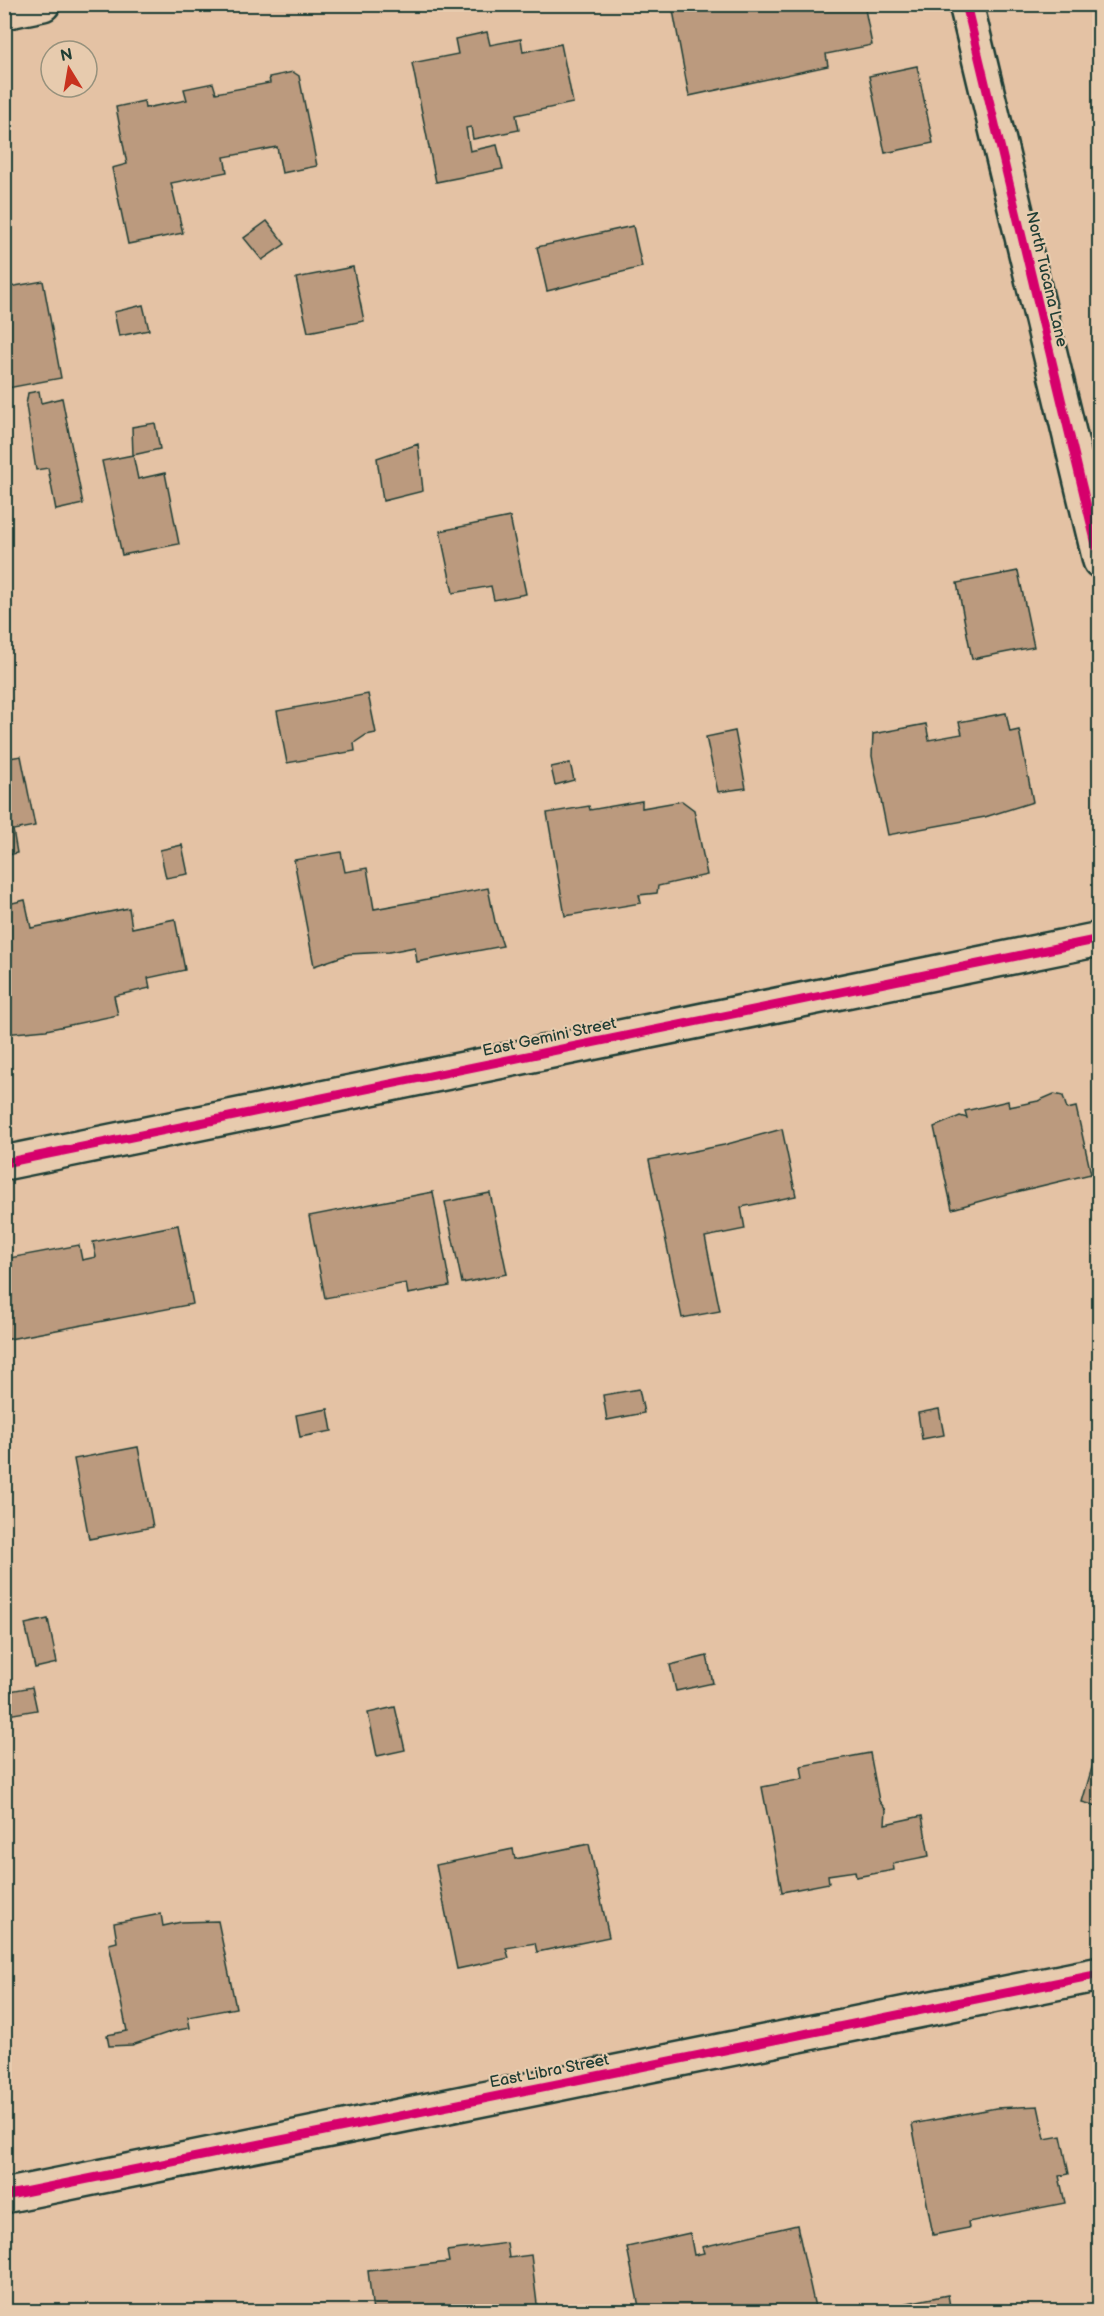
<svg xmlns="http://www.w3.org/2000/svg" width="1104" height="2316" font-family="'Balsamiq Sans',sans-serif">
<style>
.building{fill:#bb9a7e;stroke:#1f3d34;stroke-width:1.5}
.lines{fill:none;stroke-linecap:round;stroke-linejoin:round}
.minor-casing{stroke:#1f3d34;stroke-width:38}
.minor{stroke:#e7cbae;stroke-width:33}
.cycleway-casing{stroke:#e7cbae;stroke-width:13}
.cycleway{stroke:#d6006c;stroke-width:9}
.labels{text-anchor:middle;stroke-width:4.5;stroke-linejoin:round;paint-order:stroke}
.street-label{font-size:16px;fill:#1f3d34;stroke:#e7cbae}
</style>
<rect width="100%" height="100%" fill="#e4c2a4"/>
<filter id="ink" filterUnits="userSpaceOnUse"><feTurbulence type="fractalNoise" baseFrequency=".0167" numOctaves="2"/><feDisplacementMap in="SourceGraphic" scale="12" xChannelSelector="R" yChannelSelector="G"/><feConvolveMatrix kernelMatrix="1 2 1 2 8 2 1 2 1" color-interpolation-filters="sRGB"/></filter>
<g filter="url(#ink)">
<!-- building -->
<path class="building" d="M 676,4 L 864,4 L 872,45 L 826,54 L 828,66 L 689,96 L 672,5 Z
M 487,32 L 490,45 L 521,39 L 523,52 L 561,44 L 573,103 L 516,115 L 519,130 L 473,139 L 471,127 L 466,128 L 470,151 L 497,145 L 503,169 L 436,182 L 412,63 L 458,54 L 455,39 Z
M 917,66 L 933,143 L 885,153 L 869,76 Z
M 293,72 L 299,76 L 317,166 L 282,173 L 277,147 L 224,157 L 227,172 L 171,183 L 183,233 L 128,244 L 112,168 L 127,164 L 116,107 L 144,101 L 145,108 L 187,100 L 184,89 L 213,83 L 216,93 L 270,83 L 269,77 Z
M 267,221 L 285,244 L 262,260 L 244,238 Z
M 633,226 L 642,267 L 547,291 L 537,247 Z
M 353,267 L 364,321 L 308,332 L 296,278 Z
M 43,281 L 61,378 L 8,388 L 4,372 L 4,288 Z
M 143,305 L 149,330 L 119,336 L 114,312 Z
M 39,391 L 41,403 L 62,398 L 83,504 L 56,510 L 48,468 L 36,470 L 26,405 L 28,393 Z
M 155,423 L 160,449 L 133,455 L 132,427 Z
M 418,444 L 423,491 L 383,501 L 377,458 Z
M 133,455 L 138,479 L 165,473 L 179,544 L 122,555 L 102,461 Z
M 510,517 L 526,594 L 494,600 L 491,586 L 453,593 L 440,531 Z
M 1018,571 L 1034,647 L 972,659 L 957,583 Z
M 368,694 L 376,733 L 366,735 L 354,743 L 355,751 L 287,763 L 277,711 Z
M 1006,713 L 1010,732 L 1019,730 L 1033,802 L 985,817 L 888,835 L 872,756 L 873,734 L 926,724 L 929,740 L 962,734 L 959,722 Z
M 735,731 L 746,788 L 718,792 L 706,737 Z
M 21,756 L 35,826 L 13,830 L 17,853 L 4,856 L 4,759 Z
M 570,763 L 574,780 L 555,785 L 551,767 Z
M 642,801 L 642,808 L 682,801 L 694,810 L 707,875 L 658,886 L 657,893 L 639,895 L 641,903 L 565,916 L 547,813 L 589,806 L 590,810 Z
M 182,845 L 188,874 L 166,878 L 160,850 Z
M 341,852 L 345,872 L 367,868 L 374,909 L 488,888 L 495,922 L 503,946 L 417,962 L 415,947 L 389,952 L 349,954 L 314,966 L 294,860 Z
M 25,900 L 31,928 L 129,908 L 132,928 L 175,919 L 185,970 L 148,978 L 150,988 L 114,996 L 118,1015 L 46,1030 L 4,1034 L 4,905 Z
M 1054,1094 L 1063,1096 L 1067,1109 L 1076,1107 L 1091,1174 L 995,1197 L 952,1209 L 934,1127 L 960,1116 L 967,1118 L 965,1111 L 1008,1101 L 1009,1107 L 1038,1101 Z
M 782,1129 L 796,1196 L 741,1207 L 745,1229 L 705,1237 L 720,1311 L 682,1318 L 649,1160 L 724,1145 Z
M 433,1192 L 450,1286 L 408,1294 L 406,1283 L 325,1298 L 309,1216 Z
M 490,1193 L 507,1274 L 462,1283 L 445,1202 Z
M 178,1225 L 193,1304 L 4,1340 L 4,1259 L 79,1245 L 82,1260 L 96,1257 L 93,1242 Z
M 639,1389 L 644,1413 L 607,1420 L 603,1395 Z
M 328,1409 L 332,1431 L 300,1437 L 296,1415 Z
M 939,1409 L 944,1435 L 922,1439 L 918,1413 Z
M 138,1447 L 153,1527 L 89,1539 L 74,1459 Z
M 48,1619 L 57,1663 L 35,1668 L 25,1624 Z
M 707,1656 L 713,1683 L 676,1691 L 670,1665 Z
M 32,1687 L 37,1710 L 8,1715 L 4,1692 Z
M 395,1707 L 405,1750 L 377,1756 L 368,1713 Z
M 1100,1740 L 1100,1807 L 1082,1802 Z
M 870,1753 L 879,1801 L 886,1810 L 885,1824 L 922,1816 L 929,1856 L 893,1863 L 894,1870 L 856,1877 L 855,1871 L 828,1875 L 829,1883 L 782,1892 L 762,1787 L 803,1779 L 801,1766 Z
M 589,1844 L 609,1937 L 537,1952 L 535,1943 L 506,1948 L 509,1958 L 457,1969 L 436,1865 L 513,1849 L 515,1859 Z
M 161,1914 L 163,1926 L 181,1922 L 218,1921 L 236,2008 L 188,2017 L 190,2028 L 173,2031 L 132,2045 L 109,2046 L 107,2035 L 127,2031 L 109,1944 L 117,1942 L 114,1923 Z
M 1038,2106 L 1045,2139 L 1061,2136 L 1069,2174 L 1059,2176 L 1065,2203 L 968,2222 L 969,2228 L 933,2235 L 912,2124 L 996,2108 Z
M 797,2225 L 816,2312 L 640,2312 L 627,2247 L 690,2233 L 694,2255 L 704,2253 L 702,2247 Z
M 507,2243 L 509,2258 L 531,2255 L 538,2312 L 373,2312 L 368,2271 L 449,2262 L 447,2251 Z
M 948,2295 L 951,2312 L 904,2312 L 902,2304 Z"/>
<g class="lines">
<defs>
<path id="minor" d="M 966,4 L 1100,561
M 4,12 L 43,4
M 4,1163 L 1100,939
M 4,2196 L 1100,1974"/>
</defs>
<!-- minor casing -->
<use href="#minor" class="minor-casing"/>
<!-- minor -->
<use href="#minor" class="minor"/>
<defs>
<path id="cycleway" d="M 966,4 L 1100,561
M 4,1163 L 1100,939
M 4,2196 L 1100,1974"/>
</defs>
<!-- cycleway casing -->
<use href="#cycleway" class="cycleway-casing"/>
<!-- cycleway -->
<use href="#cycleway" class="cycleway"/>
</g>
</g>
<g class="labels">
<!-- street labels -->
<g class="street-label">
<text transform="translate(1048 279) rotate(77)" y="6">North Tucana Lane</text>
<text transform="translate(549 1036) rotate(-12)" y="6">East Gemini Street</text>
<text transform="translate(549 2070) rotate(-11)" y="6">East Libra Street</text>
</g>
</g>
<!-- margin -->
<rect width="1104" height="2316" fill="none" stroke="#e7cbae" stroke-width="24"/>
<rect x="12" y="12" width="1080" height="2292" fill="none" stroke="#1f3d34" stroke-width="2" filter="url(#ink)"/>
<!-- north arrow -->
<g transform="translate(69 69) rotate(349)"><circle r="28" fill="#e7cbae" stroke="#97927d" stroke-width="1.5"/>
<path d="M0-4.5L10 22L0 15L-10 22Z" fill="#c8321e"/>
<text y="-9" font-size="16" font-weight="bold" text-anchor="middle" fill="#1f3d34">N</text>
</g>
</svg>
